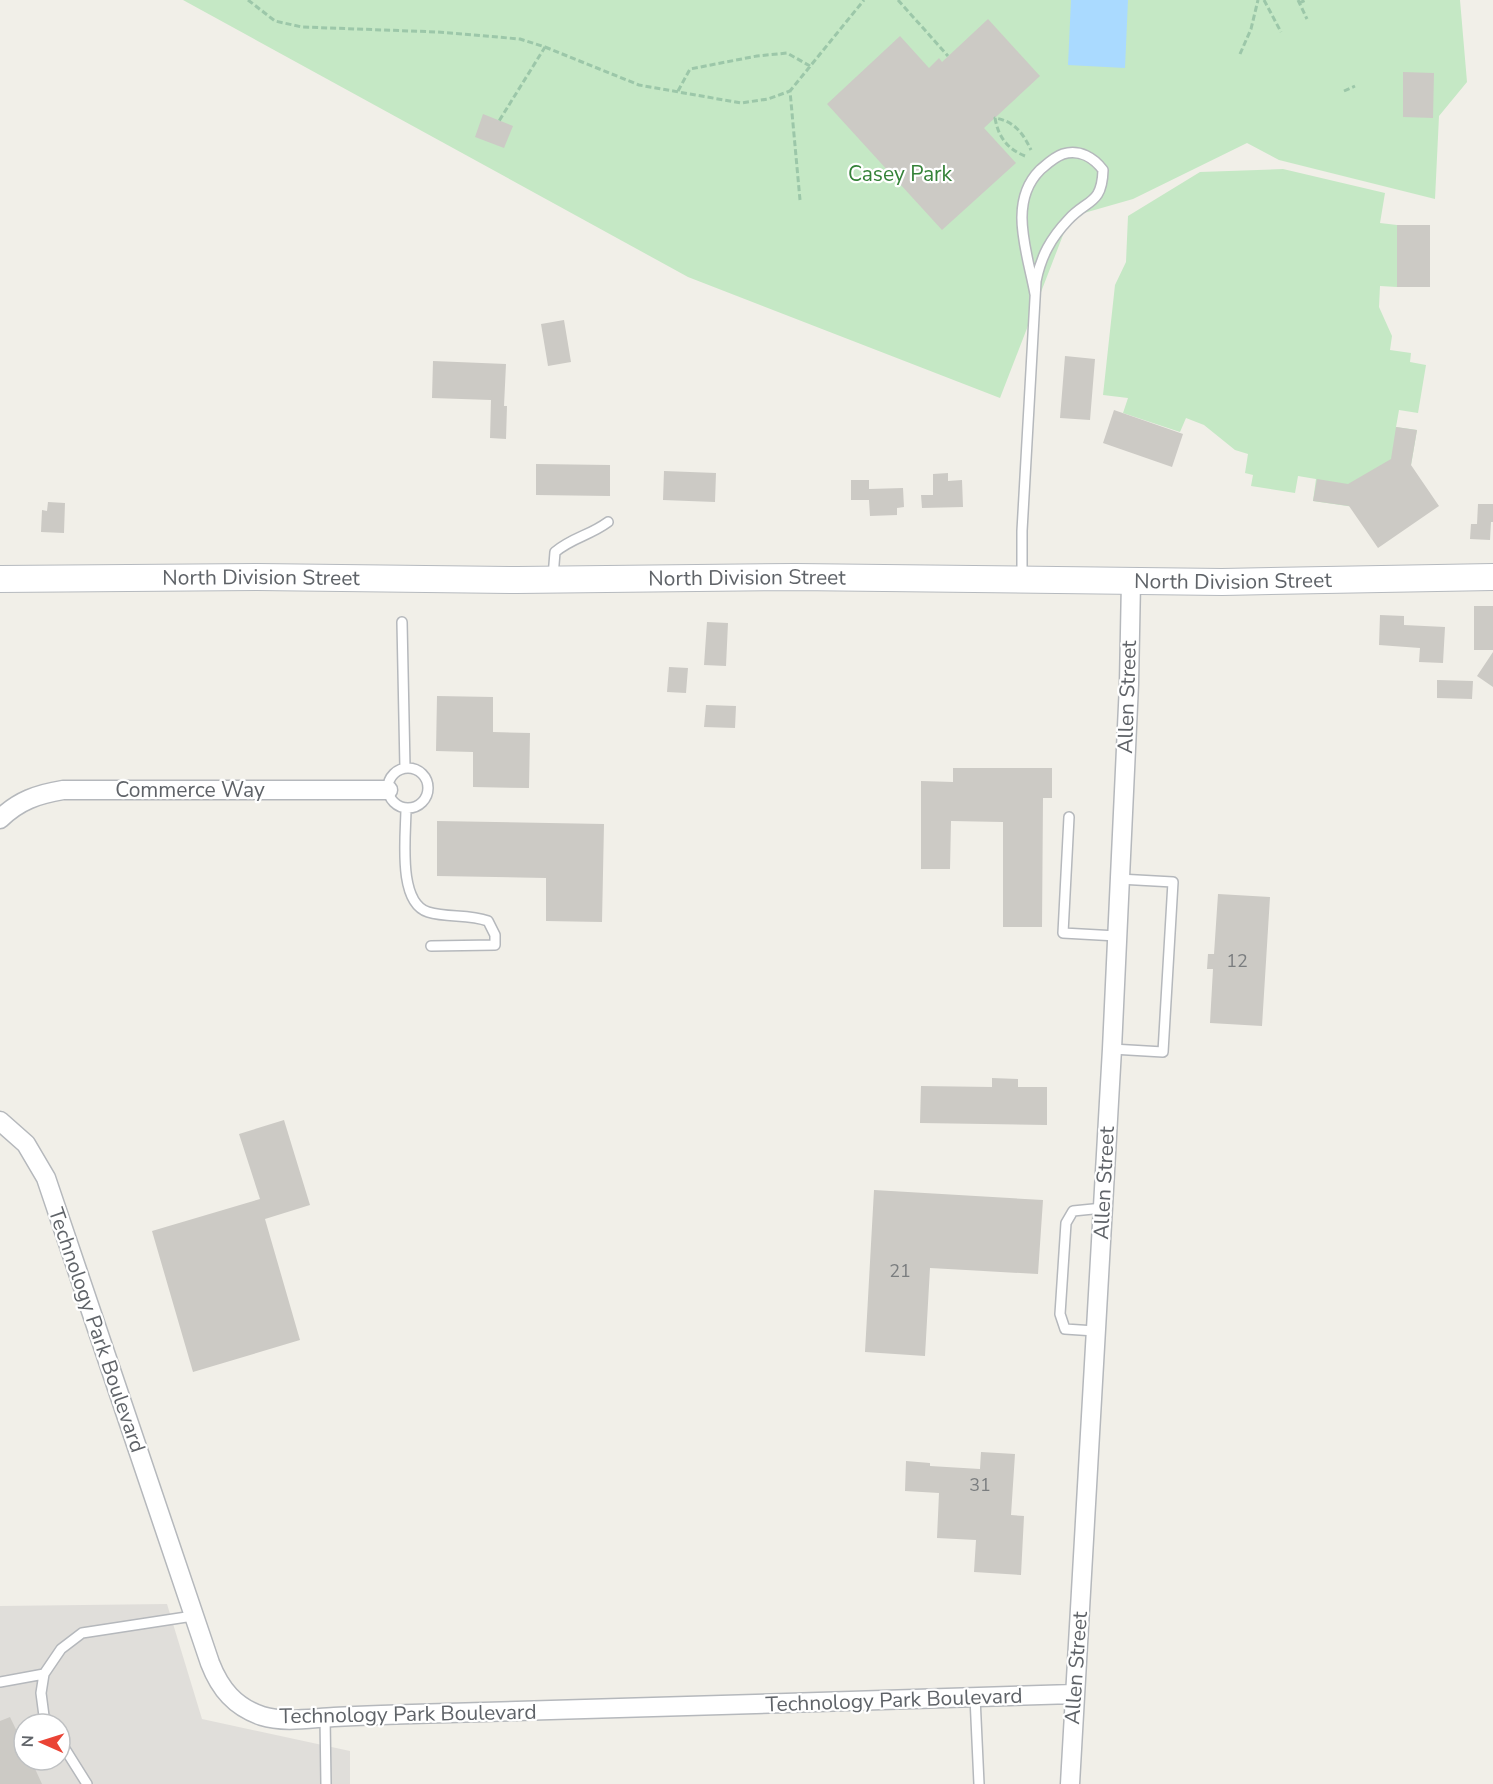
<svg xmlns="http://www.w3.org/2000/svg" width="1493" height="1784" font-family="'Nunito Sans',sans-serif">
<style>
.industrial{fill:#e0deda;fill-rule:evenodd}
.green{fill:#c5e8c5}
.water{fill:#aadaff}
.building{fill:#cccac5}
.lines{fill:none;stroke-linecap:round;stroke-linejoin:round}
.lane-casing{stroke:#b5b8bc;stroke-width:12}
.street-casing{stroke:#b5b8bc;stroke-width:21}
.secondary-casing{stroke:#b6babf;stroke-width:28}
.path{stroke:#9cc7a9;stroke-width:3;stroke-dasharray:6 3;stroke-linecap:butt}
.lane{stroke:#fff;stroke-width:9}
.street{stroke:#fff;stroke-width:18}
.secondary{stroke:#fff;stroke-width:26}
.labels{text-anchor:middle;stroke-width:4.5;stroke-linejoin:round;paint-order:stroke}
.number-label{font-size:18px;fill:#7a7d7f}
.park-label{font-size:21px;fill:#348238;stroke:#fff}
.street-label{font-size:21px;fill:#5f6368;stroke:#fff}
</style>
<rect width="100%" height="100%" fill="#f1efe8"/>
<!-- industrial -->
<path class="industrial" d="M 167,1604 L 202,1719 L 350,1751 L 350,1784 L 0,1784 L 0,1606 ZM 24,1724 L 60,1724 L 60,1760 L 24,1760 Z"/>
<!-- green -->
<path class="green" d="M 183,0 L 1460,0 L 1467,82 L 1439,116 L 1435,199 L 1279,160 L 1247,143 L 1133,199 L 1070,217 L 1000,398 L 688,277 Z
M 1283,169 L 1385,193 L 1380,223 L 1397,225 L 1397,287 L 1380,286 L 1379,307 L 1392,336 L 1390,350 L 1411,353 L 1410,362 L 1426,365 L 1418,413 L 1399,410 L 1396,427 L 1417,430 L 1410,471 L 1354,507 L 1313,501 L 1316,479 L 1298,476 L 1295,493 L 1251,486 L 1253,475 L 1245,473 L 1248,454 L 1235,450 L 1204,425 L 1186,418 L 1180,432 L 1123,413 L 1128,398 L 1103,395 L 1115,285 L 1126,262 L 1128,216 L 1200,172 Z"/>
<!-- water -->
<path class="water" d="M 1071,0 L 1128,0 L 1125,68 L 1068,65 Z"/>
<!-- building -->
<path class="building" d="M 988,19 L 1040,76 L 984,128 L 1016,163 L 942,230 L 827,104 L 900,36 L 929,68 L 939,58 L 942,62 Z
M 1403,72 L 1434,73 L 1433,118 L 1403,117 Z
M 483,114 L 513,126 L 504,148 L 475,137 Z
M 1397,225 L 1430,225 L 1430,287 L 1397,287 Z
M 564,320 L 571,362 L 548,366 L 541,324 Z
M 1065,356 L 1095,359 L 1090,420 L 1060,418 Z
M 433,361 L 506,364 L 504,406 L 507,406 L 506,439 L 490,438 L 491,400 L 432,398 Z
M 1114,410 L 1183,434 L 1172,467 L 1103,443 Z
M 1396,427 L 1417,430 L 1411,465 L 1439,506 L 1378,548 L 1349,506 L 1313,501 L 1317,479 L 1348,484 L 1391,459 Z
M 536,464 L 610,465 L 610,496 L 536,495 Z
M 664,471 L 716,473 L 715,502 L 663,500 Z
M 948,473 L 948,481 L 962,480 L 963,507 L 922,508 L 921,495 L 933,495 L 933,474 Z
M 851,480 L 869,480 L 869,489 L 903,488 L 904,507 L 897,508 L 897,515 L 870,516 L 869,500 L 851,500 Z
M 48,502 L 65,503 L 64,533 L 41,532 L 42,510 L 47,511 Z
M 1478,504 L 1493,504 L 1493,522 L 1491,522 L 1490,540 L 1470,539 L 1471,524 L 1477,524 Z
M 1474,606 L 1493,606 L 1493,650 L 1474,650 Z
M 1380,615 L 1404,616 L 1404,625 L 1445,627 L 1443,663 L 1419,662 L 1420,648 L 1379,645 Z
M 707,622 L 728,623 L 726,666 L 704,665 Z
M 1493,652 L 1493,687 L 1477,676 Z
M 669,667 L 688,668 L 686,693 L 667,692 Z
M 1437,680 L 1473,681 L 1472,699 L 1437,698 Z
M 437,696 L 493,697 L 493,732 L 530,733 L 529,788 L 473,787 L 473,752 L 436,751 Z
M 706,705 L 736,706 L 735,728 L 704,727 Z
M 953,768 L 1052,768 L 1052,798 L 1043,798 L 1042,927 L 1003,927 L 1003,822 L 951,821 L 950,869 L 921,869 L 921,781 L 953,782 Z
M 437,821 L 604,824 L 602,922 L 546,921 L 546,878 L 437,876 Z
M 1218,894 L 1270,897 L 1262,1026 L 1210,1023 L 1213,969 L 1207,969 L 1208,954 L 1214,954 Z
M 992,1078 L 1018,1079 L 1018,1087 L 1047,1087 L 1047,1125 L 920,1123 L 921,1086 L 992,1087 Z
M 284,1120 L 310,1205 L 265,1219 L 300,1340 L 193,1372 L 152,1231 L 260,1199 L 239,1134 Z
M 874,1190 L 1043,1200 L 1038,1274 L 930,1268 L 925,1356 L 865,1352 Z
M 981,1452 L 1015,1454 L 1011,1515 L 1024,1516 L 1021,1575 L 974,1572 L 976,1540 L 937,1538 L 939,1493 L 905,1491 L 906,1461 L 930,1463 L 930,1466 L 980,1469 Z
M 10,1717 L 24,1746 L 24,1760 L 31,1760 L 42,1784 L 0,1784 L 0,1721 Z"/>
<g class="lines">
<defs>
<path id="lane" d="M 553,577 L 555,552 C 573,537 589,536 608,522
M 1022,578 L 1022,531 L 1036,281 C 1041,256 1051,238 1068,220 C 1087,199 1102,205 1103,170 C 1094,158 1080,149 1063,154 C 1054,157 1047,164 1040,170 C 1007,203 1028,254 1035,294
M 402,622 L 405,768
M388 788a20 20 0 1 1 40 0a20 20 0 1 1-40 0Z
M 406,808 C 406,835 397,902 428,912 C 448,918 468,914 488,921 L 495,935 L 495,945 L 431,946
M 1069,817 L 1063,933 L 1117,936
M 1112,1049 L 1163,1052 L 1173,882 L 1119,879
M 1095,1331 L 1065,1329 L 1060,1314 L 1066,1223 L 1073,1211 L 1103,1208
M 0,1682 L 44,1674
M 975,1697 L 979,1784
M 325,1717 L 326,1784
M 49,1724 L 44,1716 L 41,1693 L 44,1674 L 61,1649 L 82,1633 L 193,1616
M 60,1741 L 87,1784"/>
<path id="street" d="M 0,819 C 18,801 38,794 63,790 L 388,790
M 0,1121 L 26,1144 L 46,1178 L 210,1663 C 220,1689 235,1707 262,1716 C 284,1723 312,1718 334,1717 C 372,1715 410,1714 448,1713 C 657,1708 865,1700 1074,1694
M 1070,1784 L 1112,1049 L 1129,684 L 1131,581"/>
<g id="secondary">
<path id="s1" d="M 0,579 L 257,577 L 517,580 L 795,577 L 1222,582 L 1493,577"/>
</g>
</defs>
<!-- lane casing -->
<use href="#lane" class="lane-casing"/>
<!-- street casing -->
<use href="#street" class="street-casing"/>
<!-- secondary casing -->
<use href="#secondary" class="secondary-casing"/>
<!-- path -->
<path class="path" d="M 248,0 L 275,21 L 302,27 L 438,32 L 520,39 L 545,47 L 499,121
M 898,0 L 948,56
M 1264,0 L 1281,32
M 1298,0 L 1307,19
M 1299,3 L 1306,0
M 545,47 L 639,85 L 741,103 L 768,99 L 790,91
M 1240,54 L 1251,29 L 1258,0
M 678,91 L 690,69 L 757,56 L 787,53 L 810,66
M 1344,91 L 1355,86
M 1025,156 C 1007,149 998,136 995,118 C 1014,121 1023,133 1031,150
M 800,200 L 790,91 L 864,0"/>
<!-- lane -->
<use href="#lane" class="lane"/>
<!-- street -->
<use href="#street" class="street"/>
<!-- secondary -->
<use href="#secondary" class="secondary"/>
</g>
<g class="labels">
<!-- number labels -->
<g class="number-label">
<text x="1237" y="967">12</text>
<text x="900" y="1277">21</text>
<text x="980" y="1491">31</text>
</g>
<!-- park labels -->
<g class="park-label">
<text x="900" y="181">Casey Park</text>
</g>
<!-- street labels -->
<g class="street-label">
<text dy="7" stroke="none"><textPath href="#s1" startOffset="261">North Division Street</textPath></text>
<text dy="7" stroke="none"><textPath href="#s1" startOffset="747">North Division Street</textPath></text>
<text dy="7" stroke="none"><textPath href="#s1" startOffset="1233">North Division Street</textPath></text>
<text transform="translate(1127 697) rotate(-88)" y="7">Allen Street</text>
<text x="190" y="797">Commerce Way</text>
<text transform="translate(1104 1183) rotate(-87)" y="7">Allen Street</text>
<text transform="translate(97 1330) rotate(71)" y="7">Technology Park Boulevard</text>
<text transform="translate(1076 1668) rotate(-86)" y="7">Allen Street</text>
<text transform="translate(894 1700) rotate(-2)" y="7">Technology Park Boulevard</text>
<text transform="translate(408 1714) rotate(-1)" y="7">Technology Park Boulevard</text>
</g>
</g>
<!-- north arrow -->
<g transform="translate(42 1742) rotate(273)"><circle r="28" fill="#ffffff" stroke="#bfc1c3" stroke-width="1.5"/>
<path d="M0-4.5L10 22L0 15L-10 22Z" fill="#ea4335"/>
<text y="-9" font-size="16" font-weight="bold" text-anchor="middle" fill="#5f6368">N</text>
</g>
</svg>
